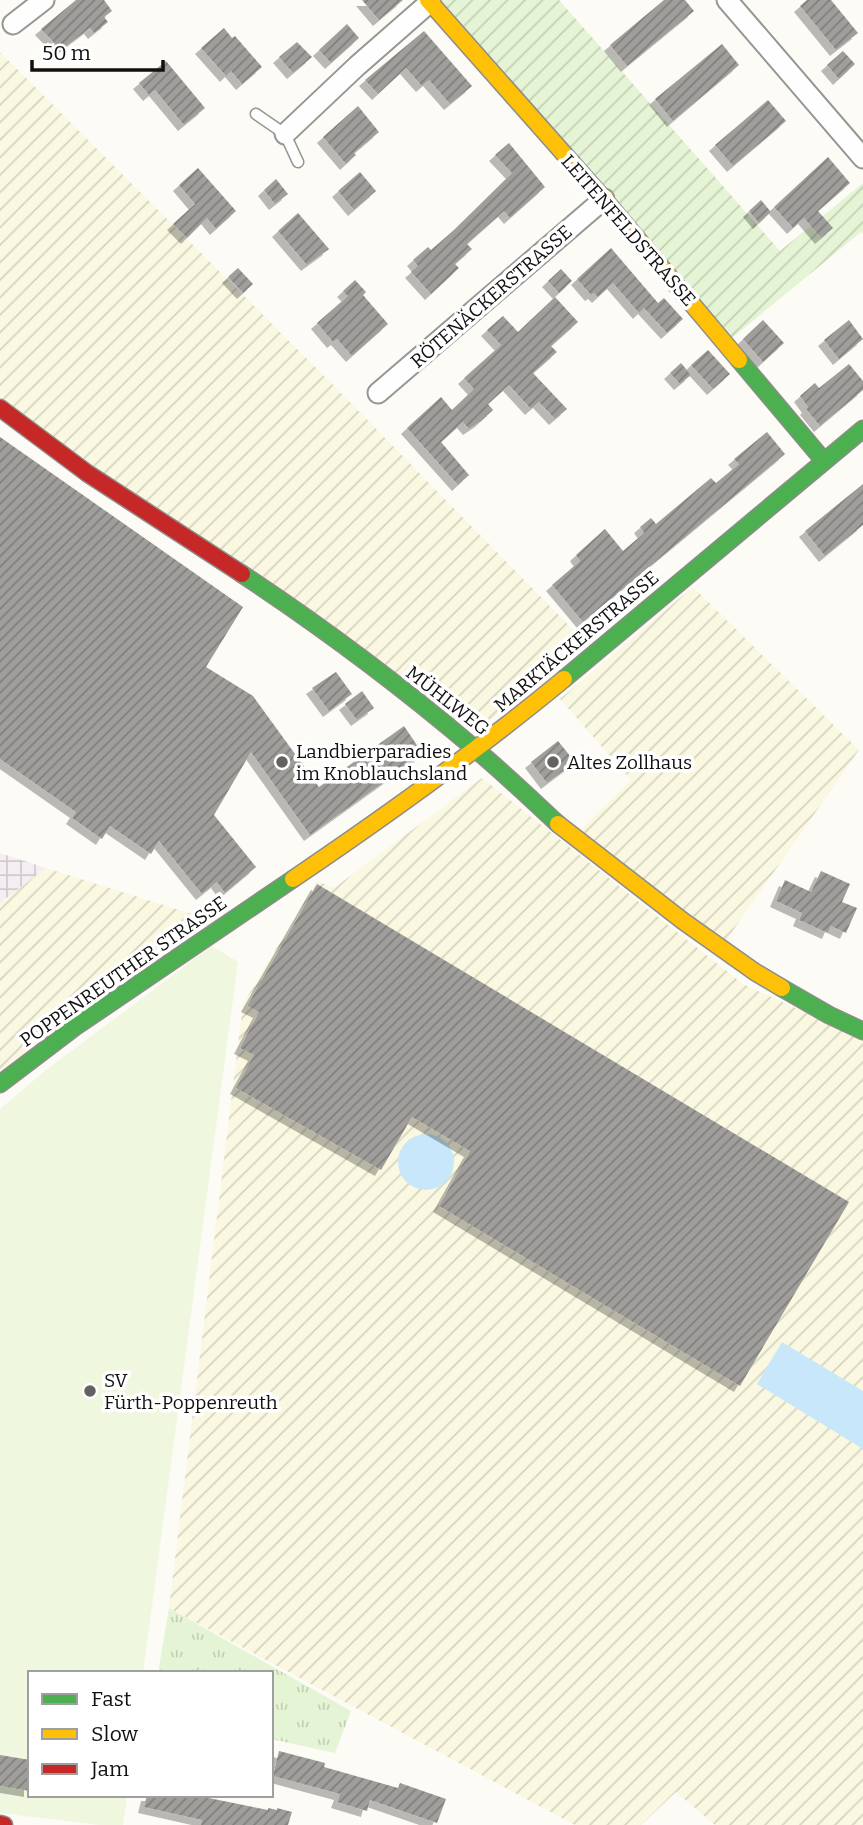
<svg xmlns="http://www.w3.org/2000/svg" width="863" height="1825" font-family="Bitter,serif">
<style>
.industrial{fill:url(#industrial-grid)}
.farmland{fill:url(#farmland-furrows)}
.grass{fill:url(#grass-tufts)}
.garden{fill:url(#garden-furrows)}
.pitch{fill:#eff7de}
.water{fill:#c9e7fa}
.building{fill:url(#building-hatch);filter:url(#shadow)}
.lines{fill:none;stroke-linecap:round;stroke-linejoin:round}
.lane-casing{stroke:#969694;stroke-width:13}
.street-casing{stroke:#969694;stroke-width:23}
.fast-casing{stroke:#8d8c8a;stroke-width:19}
.slow-casing{stroke:#8d8c8a;stroke-width:19}
.jam-casing{stroke:#8d8c8a;stroke-width:19}
.lane{stroke:#fffefe;stroke-width:10}
.street{stroke:#fffefe;stroke-width:19}
.fast{stroke:#4caf50;stroke-width:16}
.slow{stroke:#ffc107;stroke-width:16}
.jam{stroke:#c62828;stroke-width:16}
.poi-dot{fill:#636260;stroke:#fff;stroke-width:2.5}
.labels{text-anchor:middle;stroke-width:7;stroke-linejoin:round;paint-order:stroke}
.street-label{font-size:19px;fill:#101010;stroke:#fff}
.poi-label{font-size:19px;fill:#101010;stroke:#fff;text-anchor:start}
</style>
<defs>
<pattern id="industrial-grid" width="8" height="8" patternUnits="userSpaceOnUse" patternTransform="scale(1.75)"><rect width="8" height="8" fill="#f4eef2"/><path d="M0 4h8M4 0v8" fill="none" stroke="#d0cbce"/></pattern>
<pattern id="farmland-furrows" width="10" height="10" patternUnits="userSpaceOnUse" patternTransform="scale(1.75)"><rect width="10" height="10" fill="#faf8e1"/><path d="M-1 1l2-2M0 10L10 0M9 11l2-2" fill="none" stroke="#d5d4c0"/></pattern>
<pattern id="grass-tufts" width="24" height="20" patternUnits="userSpaceOnUse" patternTransform="scale(1.75)"><rect width="24" height="20" fill="#e5f4d4"/><path d="M3 7l-1-3M5 7V3M7 7l1-3M15 17l-1-3M17 17v-4M19 17l1-3" fill="none" stroke="#c3d0b5"/></pattern>
<pattern id="garden-furrows" width="10" height="10" patternUnits="userSpaceOnUse" patternTransform="scale(1.75)"><rect width="10" height="10" fill="#e5f4d4"/><path d="M-1 1l2-2M0 10L10 0M9 11l2-2" fill="none" stroke="#c3d0b5"/></pattern>
<pattern id="building-hatch" width="6" height="6" patternUnits="userSpaceOnUse" patternTransform="scale(1.75)"><rect width="6" height="6" fill="#a09e9b"/><path d="M-1 1l2-2M0 6l6-6M5 7l2-2" fill="none" stroke="#817f7d"/></pattern>
<filter id="shadow"><feDropShadow dx="-6" dy="6" stdDeviation="0" flood-color="#0004"/></filter>
</defs>
<rect width="100%" height="100%" fill="#fcfbf6"/>
<!-- industrial -->
<path class="industrial" d="M 0,853 L 46,868 L 0,903 Z"/>
<!-- farmland -->
<path class="farmland" d="M 0,52 L 335,387 L 587,644 L 474,733 L 0,400 Z
M 693,587 L 859,750 L 725,942 L 578,832 L 631,780 L 560,699 Z
M 482,778 L 743,984 L 863,1039 L 863,1825 L 715,1825 L 676,1792 L 641,1825 L 575,1825 L 169,1608 L 243,1004 L 317,881 L 334,888 Z
M 46,868 L 208,919 L 0,1071 L 0,903 Z"/>
<!-- grass -->
<path class="grass" d="M 169,1608 L 351,1711 L 335,1753 L 271,1739 L 271,1673 L 158,1673 Z"/>
<!-- garden -->
<path class="garden" d="M 436,0 L 559,0 L 780,251 L 863,183 L 863,233 L 861,232 L 732,338 Z"/>
<!-- pitch -->
<path class="pitch" d="M 212,946 L 238,962 L 143,1673 L 30,1673 L 30,1795 L 127,1795 L 123,1825 L 100,1825 L 0,1813 L 0,1109 L 46,1070 Z"/>
<!-- water -->
<path class="water" d="M398 1162a28 28 0 1 1 56 0a28 28 0 1 1-56 0Z
M 782,1342 L 863,1391 L 863,1449 L 757,1384 Z"/>
<!-- building -->
<path class="building" d="M 76,0 L 104,0 L 112,11 L 104,17 L 108,22 L 94,33 L 90,28 L 61,50 L 41,29 Z
M 362,0 L 403,0 L 379,20 Z
M 664,0 L 685,0 L 694,11 L 627,66 L 610,45 Z
M 807,0 L 831,0 L 858,33 L 836,50 L 800,6 Z
M 347,24 L 359,38 L 331,63 L 319,50 Z
M 224,28 L 232,38 L 235,36 L 262,67 L 242,84 L 231,71 L 226,76 L 201,48 Z
M 424,31 L 472,86 L 450,104 L 429,80 L 422,86 L 406,68 L 378,94 L 365,80 Z
M 297,42 L 312,57 L 293,73 L 279,57 Z
M 722,44 L 739,65 L 673,121 L 655,99 Z
M 843,51 L 855,64 L 839,79 L 827,65 Z
M 166,61 L 205,108 L 184,125 L 155,90 L 149,95 L 139,83 Z
M 768,100 L 786,121 L 733,166 L 715,145 Z
M 358,106 L 379,132 L 354,153 L 356,155 L 346,164 L 323,137 Z
M 509,143 L 545,187 L 510,218 L 504,211 L 467,244 L 472,249 L 455,264 L 459,268 L 431,294 L 411,272 L 418,266 L 413,260 L 428,247 L 431,250 L 454,230 L 512,173 L 495,155 Z
M 828,157 L 850,183 L 818,211 L 833,228 L 821,238 L 804,218 L 793,228 L 774,207 Z
M 198,168 L 236,211 L 216,229 L 207,218 L 187,238 L 173,224 L 195,204 L 179,185 Z
M 360,172 L 376,191 L 354,210 L 338,191 Z
M 276,179 L 288,194 L 275,204 L 264,190 Z
M 761,200 L 771,212 L 759,223 L 749,211 Z
M 298,213 L 329,249 L 307,265 L 278,231 Z
M 611,248 L 658,303 L 664,298 L 683,319 L 667,333 L 644,308 L 639,313 L 613,283 L 598,297 L 594,293 L 591,295 L 577,279 Z
M 238,268 L 253,284 L 243,293 L 228,277 Z
M 561,269 L 572,281 L 559,293 L 548,281 Z
M 355,280 L 366,292 L 363,295 L 388,324 L 352,356 L 337,339 L 333,342 L 317,323 L 348,296 L 343,291 Z
M 555,297 L 578,322 L 551,346 L 557,352 L 533,373 L 567,409 L 555,419 L 539,402 L 531,409 L 509,385 L 488,404 L 493,410 L 481,421 L 469,429 L 463,422 L 441,442 L 469,475 L 458,485 L 407,428 L 441,397 L 452,410 L 474,389 L 464,378 L 501,345 L 487,330 L 503,316 L 518,332 Z
M 763,320 L 784,343 L 763,362 L 743,339 Z
M 849,320 L 863,339 L 839,359 L 824,340 Z
M 708,350 L 730,374 L 713,389 L 691,365 Z
M 681,363 L 691,375 L 680,384 L 670,373 Z
M 849,364 L 863,381 L 863,390 L 820,426 L 806,409 L 808,407 L 800,396 L 815,383 L 819,388 Z
M 767,432 L 785,454 L 583,622 L 552,585 L 580,561 L 576,555 L 605,529 L 623,551 L 644,533 L 640,527 L 651,518 L 656,524 L 711,478 L 716,483 L 739,464 L 734,459 Z
M 0,437 L 243,607 L 206,667 L 253,696 L 319,787 L 404,726 L 423,754 L 310,835 L 251,752 L 214,815 L 256,867 L 225,893 L 217,882 L 202,894 L 159,841 L 151,854 L 110,826 L 102,839 L 72,818 L 76,812 L 0,759 Z
M 863,484 L 863,525 L 825,556 L 805,531 Z
M 336,672 L 352,694 L 329,711 L 312,688 Z
M 362,691 L 374,708 L 357,720 L 345,704 Z
M 558,741 L 575,762 L 547,783 L 531,762 Z
M 821,871 L 850,884 L 842,902 L 857,908 L 846,933 L 831,926 L 828,933 L 799,920 L 802,913 L 776,901 L 785,880 L 811,892 Z
M 317,884 L 849,1202 L 740,1386 L 439,1206 L 470,1151 L 412,1117 L 381,1170 L 236,1088 L 254,1055 L 240,1048 L 259,1012 L 247,1006 Z
M 279,1751 L 325,1763 L 324,1767 L 398,1788 L 400,1783 L 446,1799 L 437,1823 L 370,1800 L 367,1811 L 337,1802 L 340,1794 L 273,1776 Z
M 0,1755 L 30,1760 L 30,1791 L 0,1786 Z
M 147,1795 L 194,1795 L 268,1810 L 268,1808 L 277,1810 L 277,1808 L 292,1812 L 288,1825 L 201,1825 L 202,1820 L 144,1807 Z"/>
<g class="lines">
<defs>
<path id="lane" d="M 256,114 L 285,134 L 298,162"/>
<path id="street" d="M 727,0 L 863,158
M 13,24 L 44,0
M 285,134 L 357,66 L 430,2
M 378,393 L 604,199"/>
<path id="fast" d="M 739,360 L 824,461
M 242,574 C 322,627 401,686 474,748 C 503,772 530,798 558,824
M 564,679 L 863,429
M 782,988 L 829,1015 L 863,1031
M 0,1084 L 75,1027 L 293,879"/>
<path id="slow" d="M 428,0 L 604,199 L 739,360
M 558,824 L 683,921 L 755,972 L 782,988
M 293,879 C 386,816 477,751 564,679"/>
<path id="jam" d="M 0,408 L 87,473 L 242,574
M 0,1824 L 4,1825"/>
</defs>
<!-- lane casing -->
<use href="#lane" class="lane-casing"/>
<!-- street casing -->
<use href="#street" class="street-casing"/>
<!-- fast casing -->
<use href="#fast" class="fast-casing"/>
<!-- slow casing -->
<use href="#slow" class="slow-casing"/>
<!-- jam casing -->
<use href="#jam" class="jam-casing"/>
<!-- lane -->
<use href="#lane" class="lane"/>
<!-- street -->
<use href="#street" class="street"/>
<!-- fast -->
<use href="#fast" class="fast"/>
<!-- slow -->
<use href="#slow" class="slow"/>
<!-- jam -->
<use href="#jam" class="jam"/>
</g>
<!-- markers -->
<g class="poi-dot">
<circle cx="282" cy="762" r="7"/>
<circle cx="553" cy="762" r="7"/>
<circle cx="90" cy="1391" r="7"/>
</g>
<g class="labels">
<!-- street labels -->
<g class="street-label">
<text transform="translate(629 230) rotate(49)" y="7">LEITENFELDSTRASSE</text>
<text transform="translate(491 296) rotate(-41)" y="7">RÖTENÄCKERSTRASSE</text>
<text transform="translate(576 641) rotate(-40)" y="7">MARKTÄCKERSTRASSE</text>
<text transform="translate(448 700) rotate(38)" y="7">MÜHLWEG</text>
<text transform="translate(123 971) rotate(-35)" y="7">POPPENREUTHER STRASSE</text>
</g>
<!-- poi labels -->
<g class="poi-label">
<text x="296" y="758">Landbierparadies<tspan x="296" dy="22">im Knoblauchsland</tspan></text>
<text x="567" y="769">Altes Zollhaus</text>
<text x="104" y="1387">SV<tspan x="104" dy="22">Fürth-Poppenreuth</tspan></text>
</g>
</g>
<!-- legend -->
<rect x="28" y="1671" width="245" height="126" fill="#ffffff" stroke="#9f9f9f" stroke-width="2"/>
<rect x="42" y="1694" width="35" height="10" fill="#4caf50" stroke="#9f9f9f" stroke-width="2"/>
<text x="91" y="1706" font-size="21" fill="#101010">Fast</text>
<rect x="42" y="1729" width="35" height="10" fill="#ffc107" stroke="#9f9f9f" stroke-width="2"/>
<text x="91" y="1741" font-size="21" fill="#101010">Slow</text>
<rect x="42" y="1764" width="35" height="10" fill="#c62828" stroke="#9f9f9f" stroke-width="2"/>
<text x="91" y="1776" font-size="21" fill="#101010">Jam</text>
<!-- scale -->
<path d="M32 60v10h131v-10" fill="none" stroke="#101010" stroke-width="3.5"/>
<text x="42" y="60" font-size="21" fill="#101010" stroke="#ffffff" stroke-width="5" paint-order="stroke">50 m</text>
</svg>
